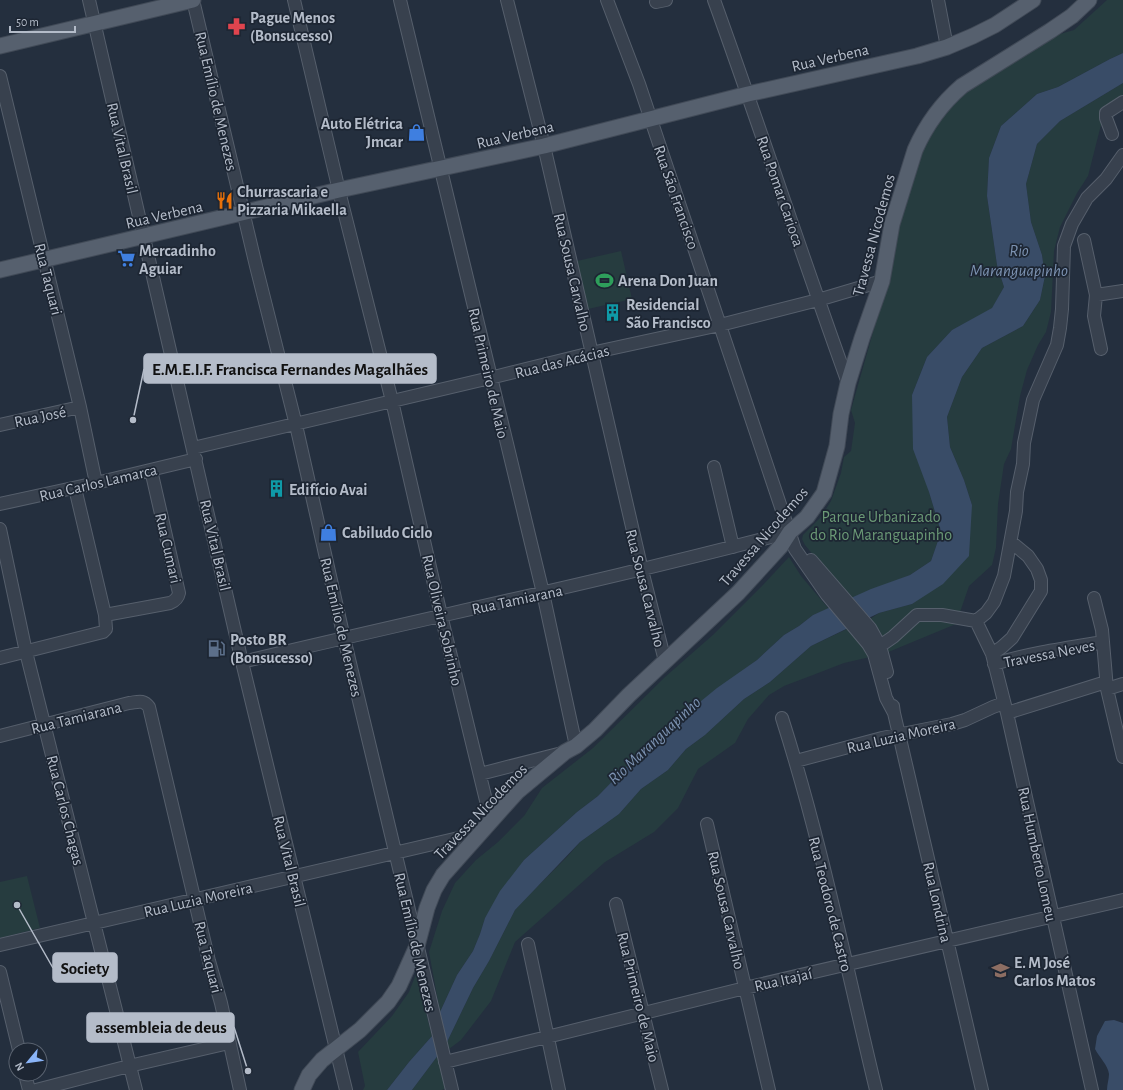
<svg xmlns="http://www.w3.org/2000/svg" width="1123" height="1090" font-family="'Alegreya Sans',sans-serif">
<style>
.green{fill:#263c3f}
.water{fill:#394c67}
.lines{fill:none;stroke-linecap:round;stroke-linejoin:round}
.minor-casing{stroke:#565f6c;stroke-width:14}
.major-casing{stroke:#414a57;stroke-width:17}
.minor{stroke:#38414e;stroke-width:12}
.major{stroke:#56606e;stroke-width:15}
.labels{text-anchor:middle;stroke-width:3.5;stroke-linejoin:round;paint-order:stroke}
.poi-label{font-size:16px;font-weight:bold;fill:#b4bcc9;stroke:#1d2633;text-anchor:start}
.street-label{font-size:16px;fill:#b4bcc9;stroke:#1d2633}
.park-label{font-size:16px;fill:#6b9a76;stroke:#1d2633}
.water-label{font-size:17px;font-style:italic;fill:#7c92b1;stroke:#1d2633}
.leader{fill:none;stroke:#b4bcc9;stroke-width:1.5}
.callout-dot{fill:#b4bcc9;stroke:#1d2633;stroke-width:1.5}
.callout{fill:#b4bcc9;stroke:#b4bcc9;stroke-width:1.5}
.callout-label{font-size:17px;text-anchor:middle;font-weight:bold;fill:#111}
</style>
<rect width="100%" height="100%" fill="#242f3e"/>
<!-- green -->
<path class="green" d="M 1107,0 L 1123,0 L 1123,53 L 1110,59 L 1058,87 L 1037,94 L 1001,126 L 989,158 L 987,196 L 997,265 L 1004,287 L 992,309 L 952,330 L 927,357 L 912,395 L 929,492 L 941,532 L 931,561 L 910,575 L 852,598 L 814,556 L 805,545 L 802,539 L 803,535 L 821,517 L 831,501 L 841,473 L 844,457 L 851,451 L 855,423 L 851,410 L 888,279 L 898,221 L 919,152 L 932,126 L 964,89 L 1043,39 L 1074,30 Z
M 1123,83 L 1123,99 L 1103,117 L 1088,176 L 1077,193 L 1060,227 L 1054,251 L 1051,312 L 1046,332 L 1038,345 L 1027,370 L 1020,396 L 1011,449 L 1004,464 L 998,504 L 996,548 L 992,565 L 969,586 L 956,624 L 886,653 C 885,638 881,630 870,619 L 879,613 L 912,604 L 972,505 L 964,480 L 950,447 L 947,417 L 962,377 L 982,348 L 1023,326 L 1040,300 L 1045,276 L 1042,255 L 1031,222 L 1026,184 L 1037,144 L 1060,121 Z
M 621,251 L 632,299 L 588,309 L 577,261 Z
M 789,557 L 801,576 L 829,609 L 813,615 L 799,626 L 784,635 L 757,660 L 695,706 L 681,721 L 616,778 L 598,796 L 577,812 L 524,860 L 485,918 L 480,934 L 473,951 L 457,975 L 440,1012 L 429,952 L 442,911 L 455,883 L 476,860 L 498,842 L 524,816 L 542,788 L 593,748 L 665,677 L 714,634 L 761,587 Z
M 847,629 C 855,638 865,646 870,657 L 844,663 L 813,675 L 784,686 L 769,695 L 748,719 L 735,743 L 698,769 L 678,808 L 654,832 L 605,862 L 515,942 L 491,1001 L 461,1040 L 449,1049 L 447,1042 L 473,988 L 489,961 L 515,910 L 527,897 L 567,857 L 580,842 L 619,814 L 641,789 L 668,770 L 686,749 L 705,735 L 744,699 L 770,682 L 811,646 Z
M 27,876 L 40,928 L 0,938 L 0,882 Z
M 416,974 L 432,1036 L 409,1062 L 387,1090 L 363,1090 L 365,1086 L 358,1052 L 392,1016 L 409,992 Z
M 439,1054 L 446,1088 L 442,1090 L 412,1090 Z"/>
<!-- water -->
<path class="water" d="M 1123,53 L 1123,83 L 1060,121 L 1037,144 L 1026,184 L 1031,222 L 1042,255 L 1045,276 L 1040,300 L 1023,326 L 982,348 L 962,377 L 947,417 L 950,447 L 964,480 L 972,505 L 969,556 L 943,584 L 912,604 L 879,613 L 811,646 L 770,682 L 744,699 L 705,735 L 686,749 L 668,770 L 641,789 L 619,814 L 580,842 L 515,910 L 489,961 L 473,988 L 447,1042 L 440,1012 L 457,975 L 473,951 L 480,934 L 485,918 L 500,891 L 524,860 L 577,812 L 598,796 L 634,759 L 665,734 L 695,706 L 717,688 L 757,660 L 784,635 L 799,626 L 813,615 L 871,589 L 910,575 L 931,561 L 941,532 L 929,492 L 913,449 L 912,395 L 927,357 L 952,330 L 992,308 L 1004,287 L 997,265 L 987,196 L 989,158 L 1001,126 L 1037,94 L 1058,87 L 1110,59 Z
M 1114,1020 L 1123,1023 L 1123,1090 L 1107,1090 C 1107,1084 1109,1079 1109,1074 C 1108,1065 1099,1057 1095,1049 L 1097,1036 L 1105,1021 Z
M 432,1036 L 439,1054 L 412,1090 L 387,1090 L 409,1062 Z"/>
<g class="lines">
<defs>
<path id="minor" d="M 89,0 L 242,662 L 346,1090
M 193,0 L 256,266 L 296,425 L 344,638 L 452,1090
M 294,0 L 341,199 L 392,401 L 441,615 L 491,821
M 400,0 L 543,593 L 576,746
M 507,0 L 544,146 L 642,570 L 665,661
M 607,0 L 639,84 L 795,549 L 827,595 L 868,644 L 874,654 L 886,698 L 894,713
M 714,0 C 760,127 802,256 848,383
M 938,0 L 947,47
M 656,2 L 666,0
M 0,76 L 80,407 L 96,483
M 1112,134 L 1106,118 L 1106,113 L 1123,102
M 1084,240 L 1096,295 L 1094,316 L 1101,349
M 1096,295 L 1123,291
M 0,425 L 80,407
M 193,448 L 490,378 L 591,353 L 720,325 L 818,300 L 882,281
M 714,467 L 733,547
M 0,504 L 96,483 L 196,459
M 0,529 L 26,652 L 136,1090
M 811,560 L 870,628 L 880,646 L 887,672
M 1094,598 L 1102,630 L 1107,689 L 1123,757
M 105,615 L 170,603 C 175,601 178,598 179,593 L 151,470
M 976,621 L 992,654 L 1007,713 L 1092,1090
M 880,646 L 893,637 L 917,615 L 942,615 L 976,621 L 986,613 L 994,602 L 1004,576 L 1016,511 L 1017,492 L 1023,464 L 1024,443 L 1033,400 L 1057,345 L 1060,328 L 1062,309 L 1064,246 L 1072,224 L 1087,198 L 1106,179 L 1123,155
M 992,654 L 1002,647 L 1012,638 L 1041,591 L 1041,580 L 1037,569 L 1028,556 L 1011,542
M 0,658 L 103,632 L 106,629 L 105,615 L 75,488
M 242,662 C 425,618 609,580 790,532
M 994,664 C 1030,653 1066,648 1103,642
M 1107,689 L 1123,684
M 893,706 L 894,713 L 982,1090
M 1007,713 L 1106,682
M 782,718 C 821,840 846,966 876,1090
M 0,736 L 129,703 C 138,702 143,699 149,707 L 209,961 L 221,1003 L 240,1090
M 796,761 L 882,738 L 952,724 L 965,720 L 993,707 L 1004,703
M 480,774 L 562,753
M 707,824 L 769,1090
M 616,904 L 662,1090
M 528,944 L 559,1090
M 0,945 L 480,833
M 0,972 L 19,1050
M 445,1062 L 547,1037 L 745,988 L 1123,900
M 25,1074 L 29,1090
M 36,1090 L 129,1066 L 229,1043"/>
<path id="major" d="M 0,46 L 193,0
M 0,270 L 339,190 L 544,146 L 748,94 L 917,56 L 947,47 L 973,36 L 995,25 L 1033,0
M 302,1090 L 309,1075 L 322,1060 L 360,1030 L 388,1002 L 399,986 L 417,946 L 427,908 L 434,890 L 443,875 L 517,792 L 565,752 L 576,746 L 595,730 L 629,695 L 738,593 L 781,546 L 790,532 L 807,517 L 824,493 L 837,446 L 841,414 L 848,383 L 862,338 L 882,281 L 892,224 L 915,150 C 926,125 941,104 962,86 L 1050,31 L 1072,16 L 1089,0"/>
</defs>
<!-- minor casing -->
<use href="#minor" class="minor-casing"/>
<!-- major casing -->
<use href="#major" class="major-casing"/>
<!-- minor -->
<use href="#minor" class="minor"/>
<!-- major -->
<use href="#major" class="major"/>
</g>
<!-- icons -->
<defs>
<symbol id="pharmacy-bare" viewBox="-9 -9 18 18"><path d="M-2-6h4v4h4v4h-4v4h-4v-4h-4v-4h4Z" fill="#e0444e" stroke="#1d2633" stroke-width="2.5" paint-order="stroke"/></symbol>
<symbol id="shop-bare" viewBox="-9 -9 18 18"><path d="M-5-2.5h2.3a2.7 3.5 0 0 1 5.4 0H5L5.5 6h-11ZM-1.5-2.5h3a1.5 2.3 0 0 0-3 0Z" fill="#3f7fe0" stroke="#1d2633" stroke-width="2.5" paint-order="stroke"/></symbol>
<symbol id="restaurant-bare" viewBox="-9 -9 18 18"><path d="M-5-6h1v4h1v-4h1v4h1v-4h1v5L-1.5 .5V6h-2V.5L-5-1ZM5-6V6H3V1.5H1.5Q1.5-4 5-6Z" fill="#e8710a" stroke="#1d2633" stroke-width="2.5" paint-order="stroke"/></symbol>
<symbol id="supermarket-bare" viewBox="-9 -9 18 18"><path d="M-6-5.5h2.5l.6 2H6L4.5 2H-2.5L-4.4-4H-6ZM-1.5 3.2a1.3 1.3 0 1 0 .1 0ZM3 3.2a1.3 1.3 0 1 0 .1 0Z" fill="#3f7fe0" stroke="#1d2633" stroke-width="2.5" paint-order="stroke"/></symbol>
<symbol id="stadium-bare" viewBox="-9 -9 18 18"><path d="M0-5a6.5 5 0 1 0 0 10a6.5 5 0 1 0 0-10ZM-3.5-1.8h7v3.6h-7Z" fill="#2e9e5b" stroke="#1d2633" stroke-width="2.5" paint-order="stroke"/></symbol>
<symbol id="building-bare" viewBox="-9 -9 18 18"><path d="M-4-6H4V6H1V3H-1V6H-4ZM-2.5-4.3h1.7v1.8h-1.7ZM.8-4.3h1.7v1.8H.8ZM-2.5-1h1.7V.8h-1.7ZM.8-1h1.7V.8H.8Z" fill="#0f9aa8" stroke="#1d2633" stroke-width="2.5" paint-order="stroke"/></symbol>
<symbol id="fuel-bare" viewBox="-9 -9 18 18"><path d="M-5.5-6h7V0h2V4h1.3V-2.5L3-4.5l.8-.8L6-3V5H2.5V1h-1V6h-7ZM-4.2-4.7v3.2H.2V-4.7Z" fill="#5c6f8a" stroke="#1d2633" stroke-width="2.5" paint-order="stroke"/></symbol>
<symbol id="school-bare" viewBox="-9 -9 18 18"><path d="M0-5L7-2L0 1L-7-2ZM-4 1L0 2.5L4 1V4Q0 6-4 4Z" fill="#8d6e63" stroke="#1d2633" stroke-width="2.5" paint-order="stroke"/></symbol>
</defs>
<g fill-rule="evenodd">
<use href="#pharmacy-bare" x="224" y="14" width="25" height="25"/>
<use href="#shop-bare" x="404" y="120" width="25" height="25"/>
<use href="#restaurant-bare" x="212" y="188" width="25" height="25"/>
<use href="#supermarket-bare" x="114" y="246" width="25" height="25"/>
<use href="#stadium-bare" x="592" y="268" width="25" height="25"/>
<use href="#building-bare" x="600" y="300" width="25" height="25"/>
<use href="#building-bare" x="264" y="476" width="25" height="25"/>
<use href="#shop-bare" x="316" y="520" width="25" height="25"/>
<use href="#fuel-bare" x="204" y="636" width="25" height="25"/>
<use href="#school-bare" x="988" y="958" width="25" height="25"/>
</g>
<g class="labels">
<!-- poi labels -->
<g class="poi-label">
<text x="250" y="23">Pague Menos<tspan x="250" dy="18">(Bonsucesso)</tspan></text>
<text x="403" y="129" text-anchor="end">Auto Elétrica<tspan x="403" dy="18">Jmcar</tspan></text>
<text x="237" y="197">Churrascaria e<tspan x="237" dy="18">Pizzaria Mikaella</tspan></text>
<text x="139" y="256">Mercadinho<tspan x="139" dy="18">Aguiar</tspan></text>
<text x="618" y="286">Arena Don Juan</text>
<text x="626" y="310">Residencial<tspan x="626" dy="18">São Francisco</tspan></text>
<text x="289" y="495">Edifício Avai</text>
<text x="342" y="538">Cabiludo Ciclo</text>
<text x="230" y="645">Posto BR<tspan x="230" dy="18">(Bonsucesso)</tspan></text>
<text x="1014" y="968">E. M José<tspan x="1014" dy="18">Carlos Matos</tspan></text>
</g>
<!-- street labels -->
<g class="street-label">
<text transform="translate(830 57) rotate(-13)" y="6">Rua Verbena</text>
<text transform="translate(217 101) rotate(77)" y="6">Rua Emílio de Menezes</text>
<text transform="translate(515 134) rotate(-13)" y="6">Rua Verbena</text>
<text transform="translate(123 148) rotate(77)" y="6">Rua Vital Brasil</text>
<text transform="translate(781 191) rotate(71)" y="6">Rua Pomar Carioca</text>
<text transform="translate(677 197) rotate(71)" y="6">Rua São Francisco</text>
<text transform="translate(164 214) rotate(-13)" y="6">Rua Verbena</text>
<text transform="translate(873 235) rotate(-75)" y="6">Travessa Nicodemos</text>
<text transform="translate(573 272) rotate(77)" y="6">Rua Sousa Carvalho</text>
<text transform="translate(49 279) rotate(76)" y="6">Rua Taquari</text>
<text transform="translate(562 361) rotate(-14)" y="6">Rua das Acácias</text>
<text transform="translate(489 373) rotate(77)" y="6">Rua Primeiro de Maio</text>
<text transform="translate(40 416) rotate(-12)" y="6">Rua José</text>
<text transform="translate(98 482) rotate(-13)" y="6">Rua Carlos Lamarca</text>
<text transform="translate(763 536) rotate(-49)" y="6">Travessa Nicodemos</text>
<text transform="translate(216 545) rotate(77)" y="6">Rua Vital Brasil</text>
<text transform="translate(169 548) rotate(77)" y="6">Rua Cumari</text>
<text transform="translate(646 588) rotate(76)" y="6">Rua Sousa Carvalho</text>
<text transform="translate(517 599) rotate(-12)" y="6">Rua Tamiarana</text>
<text transform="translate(443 620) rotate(77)" y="6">Rua Oliveira Sobrinho</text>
<text transform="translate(342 627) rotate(77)" y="6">Rua Emílio de Menezes</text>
<text transform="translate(1049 653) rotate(-11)" y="6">Travessa Neves</text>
<text transform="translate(76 717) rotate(-14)" y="6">Rua Tamiarana</text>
<text transform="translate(901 735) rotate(-13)" y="6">Rua Luzia Moreira</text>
<text transform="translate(66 810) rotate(76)" y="6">Rua Carlos Chagas</text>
<text transform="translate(480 811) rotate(-46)" y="6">Travessa Nicodemos</text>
<text transform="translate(1038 854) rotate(78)" y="6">Rua Humberto Lomeu</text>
<text transform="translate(290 861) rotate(76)" y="6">Rua Vital Brasil</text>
<text transform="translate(198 899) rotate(-13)" y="6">Rua Luzia Moreira</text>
<text transform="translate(938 902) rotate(77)" y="6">Rua Londrina</text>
<text transform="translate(831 904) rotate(76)" y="6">Rua Teodoro de Castro</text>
<text transform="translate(727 910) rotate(77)" y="6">Rua Sousa Carvalho</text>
<text transform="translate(416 942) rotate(77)" y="6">Rua Emílio de Menezes</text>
<text transform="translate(209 957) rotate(76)" y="6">Rua Taquari</text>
<text transform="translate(783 979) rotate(-13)" y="6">Rua Itajaí</text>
<text transform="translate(639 997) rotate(76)" y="6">Rua Primeiro de Maio</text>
</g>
<!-- park labels -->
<g class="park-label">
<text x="881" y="522">Parque Urbanizado<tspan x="881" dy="18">do Rio Maranguapinho</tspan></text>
</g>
<!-- water labels -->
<g class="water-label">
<text x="1019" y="256">Rio<tspan x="1019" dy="20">Maranguapinho</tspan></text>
<text transform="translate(654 740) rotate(-43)" y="6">Rio Maranguapinho</text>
</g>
</g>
<!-- callouts -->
<path class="leader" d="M133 420L144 369M17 905L53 968M248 1071L234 1027"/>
<g class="callout-dot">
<circle cx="133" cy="420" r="4"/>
<circle cx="17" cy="905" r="4"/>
<circle cx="248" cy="1071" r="4"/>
</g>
<g class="callout">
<rect x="144" y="354" width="292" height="29" rx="4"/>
<rect x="53" y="953" width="64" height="29" rx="4"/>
<rect x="87" y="1013" width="147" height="29" rx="4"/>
</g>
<g class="callout-label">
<text x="290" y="375">E.M.E.I.F. Francisca Fernandes Magalhães</text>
<text x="85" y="974">Society</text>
<text x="161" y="1033">assembleia de deus</text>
</g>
<!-- north arrow -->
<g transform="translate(28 1062) rotate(241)"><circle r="19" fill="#1d2633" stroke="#59626f"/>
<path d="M0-3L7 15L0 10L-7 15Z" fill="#8ab4f8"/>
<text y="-6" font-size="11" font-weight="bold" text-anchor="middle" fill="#b4bcc9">N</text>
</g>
<!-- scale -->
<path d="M10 26v6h65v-6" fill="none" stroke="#b4bcc9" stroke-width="2"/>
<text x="16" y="26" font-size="12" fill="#b4bcc9" stroke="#1d2633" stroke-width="3" paint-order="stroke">50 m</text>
</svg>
